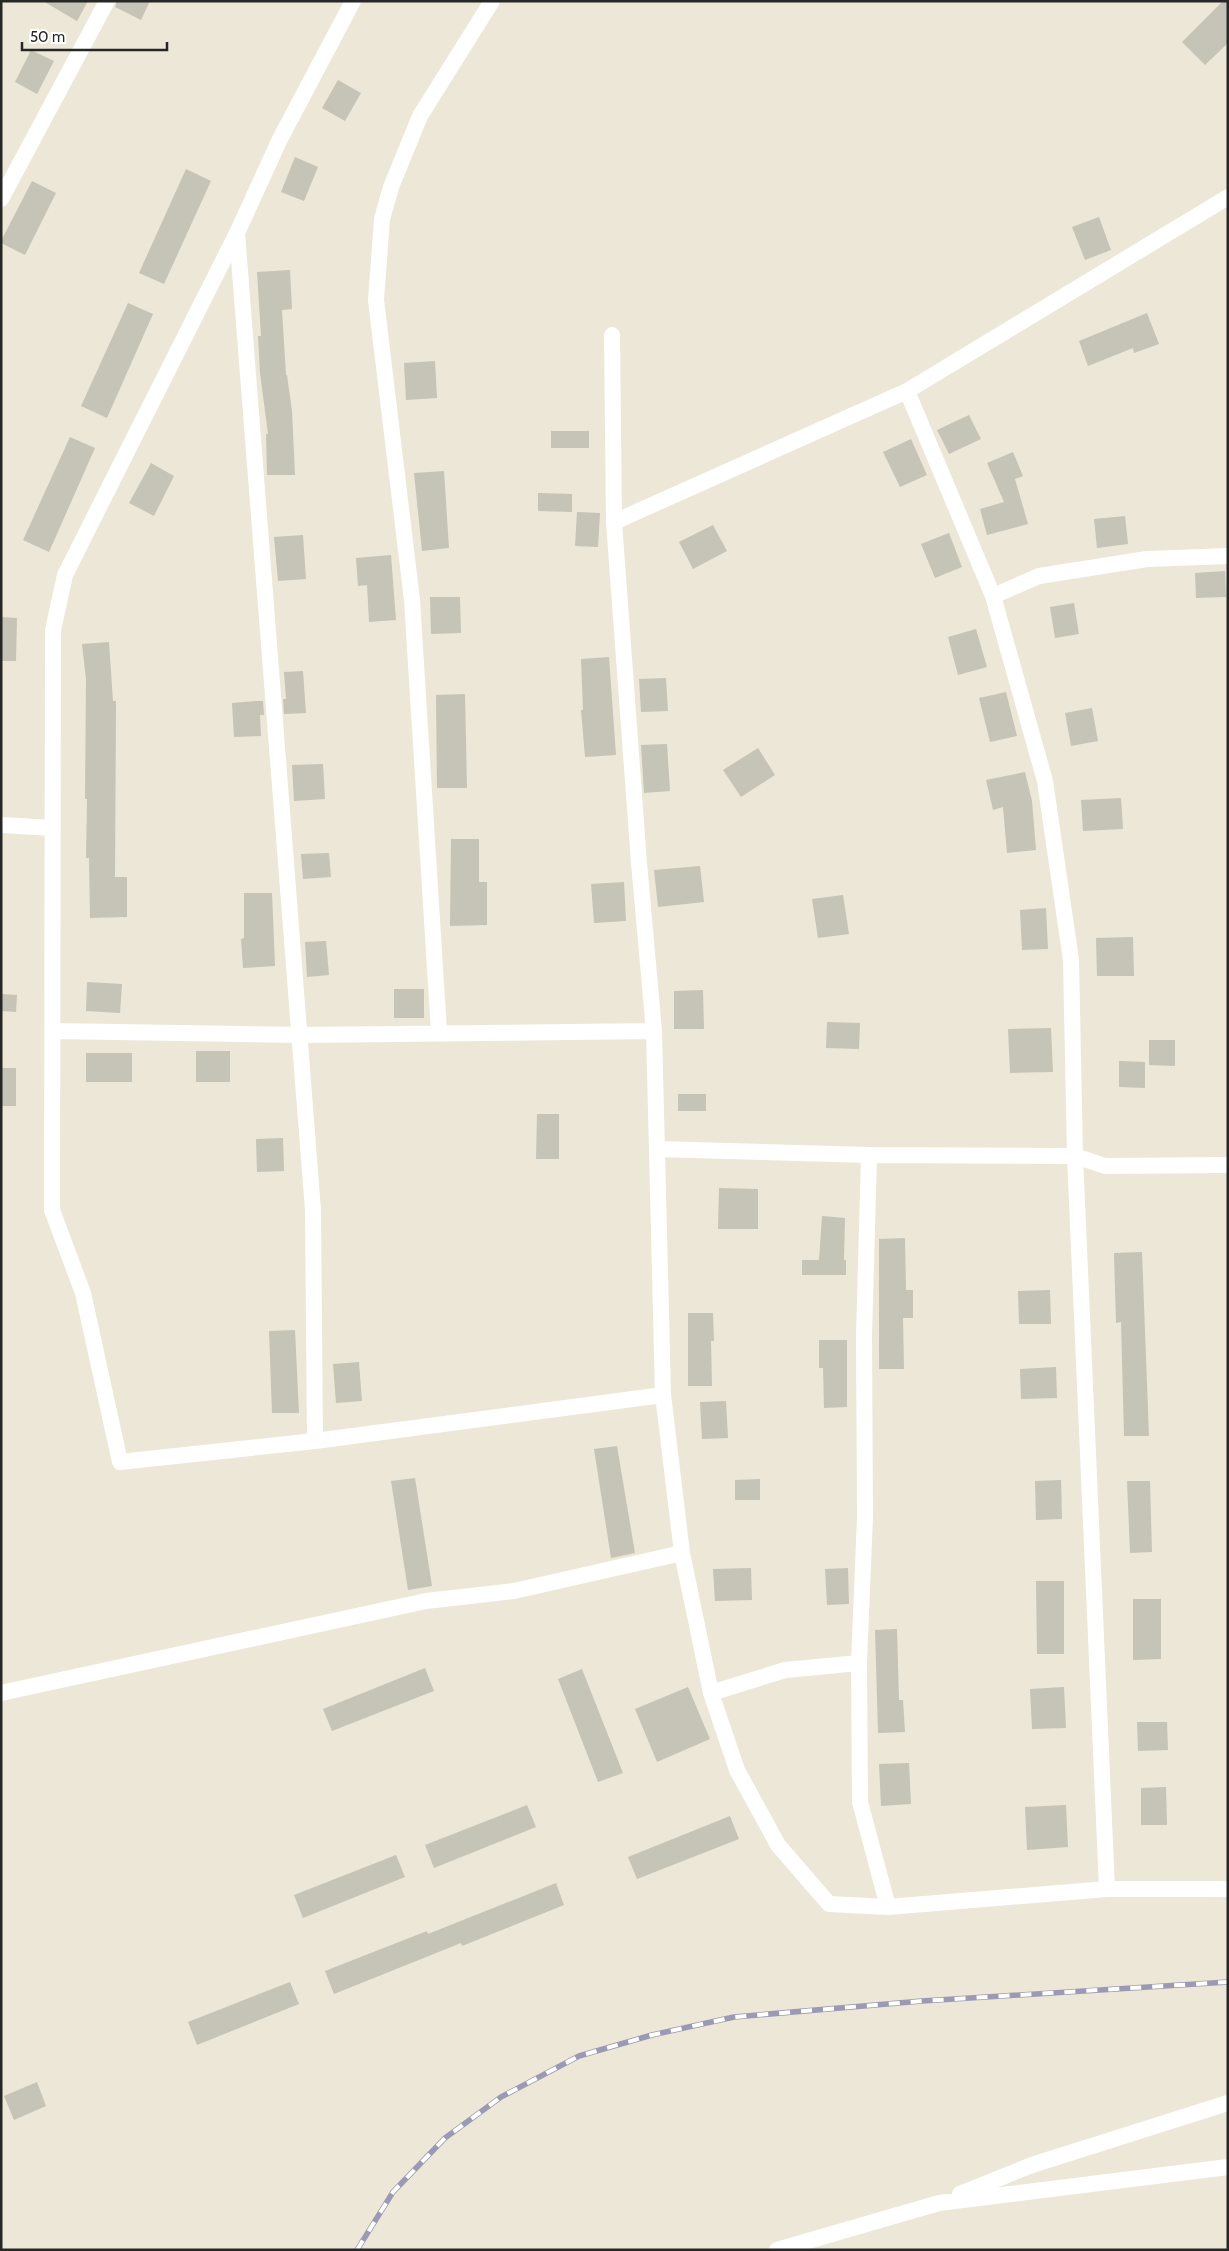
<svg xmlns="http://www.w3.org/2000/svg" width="1229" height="2251" font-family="Cabin,sans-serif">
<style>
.building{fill:#c6c3b7}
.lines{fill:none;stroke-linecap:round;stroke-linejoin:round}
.street{stroke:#fff;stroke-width:16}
.rail-casing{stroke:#9b9ab4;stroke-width:5.5}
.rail{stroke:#fff;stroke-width:4;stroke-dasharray:11;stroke-linecap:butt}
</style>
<rect width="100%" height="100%" fill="#ece7d7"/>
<!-- building -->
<path class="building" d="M 43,1 L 88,1 L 77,21 Z
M 117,1 L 150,1 L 141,20 L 115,7 Z
M 1223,1 L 1228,1 L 1228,43 L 1205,65 L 1182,42 Z
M 31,50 L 54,61 L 37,94 L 15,82 Z
M 338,80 L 361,93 L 345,121 L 322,108 Z
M 295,157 L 318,167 L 304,201 L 281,192 Z
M 186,169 L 211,181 L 164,284 L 139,273 Z
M 32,181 L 56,193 L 25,255 L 1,243 L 1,241 Z
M 1099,217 L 1111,250 L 1085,260 L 1072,227 Z
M 290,270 L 292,309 L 282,310 L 286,375 L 287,375 L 292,411 L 295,475 L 267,475 L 266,434 L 268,434 L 260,373 L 258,336 L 261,336 L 257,272 Z
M 128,303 L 153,314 L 107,418 L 81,406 Z
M 1147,313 L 1159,344 L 1134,353 L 1133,348 L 1088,366 L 1079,341 Z
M 435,361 L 437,398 L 406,400 L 404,363 Z
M 969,415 L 981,439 L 949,454 L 937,430 Z
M 551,431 L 589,431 L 589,448 L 551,448 Z
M 70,437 L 95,448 L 49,552 L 23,540 Z
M 911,439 L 927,475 L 900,487 L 883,452 Z
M 1013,452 L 1023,476 L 1015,479 L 1028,524 L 987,535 L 980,509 L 1004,502 L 987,463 Z
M 151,463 L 174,476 L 154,516 L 129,503 Z
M 444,471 L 449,548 L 422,551 L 414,473 Z
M 538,493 L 572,494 L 572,512 L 538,511 Z
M 577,512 L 600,513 L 598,547 L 575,546 Z
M 1125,516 L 1128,544 L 1097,548 L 1094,519 Z
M 713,525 L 727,551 L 693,569 L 679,542 Z
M 949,533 L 962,567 L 935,578 L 921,544 Z
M 303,535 L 306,579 L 278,581 L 274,537 Z
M 391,555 L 396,620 L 369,622 L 367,585 L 358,586 L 356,558 Z
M 1225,571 L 1226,597 L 1196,598 L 1195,573 Z
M 430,597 L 460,597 L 461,633 L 431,634 Z
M 1074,603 L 1079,634 L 1055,638 L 1050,607 Z
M 1,617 L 17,618 L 16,661 L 1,661 Z
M 976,629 L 987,667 L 958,675 L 948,637 Z
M 109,642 L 113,701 L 116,701 L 115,877 L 127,877 L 127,917 L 90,918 L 89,858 L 86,858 L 87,799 L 85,799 L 86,679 L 82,644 Z
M 609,657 L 616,755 L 585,757 L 581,710 L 583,710 L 581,659 Z
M 303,671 L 306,713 L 284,714 L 283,699 L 286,699 L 284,672 Z
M 666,678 L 668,711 L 641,712 L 639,679 Z
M 1006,692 L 1017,736 L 990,742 L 979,698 Z
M 465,694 L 467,788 L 437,788 L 436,695 Z
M 256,701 L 263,701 L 264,715 L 260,715 L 261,736 L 234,737 L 232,703 Z
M 1092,708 L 1098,741 L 1071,746 L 1065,713 Z
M 667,744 L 670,791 L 644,793 L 641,745 Z
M 758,748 L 775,775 L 741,797 L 723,770 Z
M 323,764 L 325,799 L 294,801 L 292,765 Z
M 1025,772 L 1032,801 L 1036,850 L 1007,853 L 1003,807 L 993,810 L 986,780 Z
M 1121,798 L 1123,829 L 1083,831 L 1081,800 Z
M 451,839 L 479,839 L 479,882 L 487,882 L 487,925 L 450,926 Z
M 329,853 L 331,877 L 303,879 L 301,854 Z
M 700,866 L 704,902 L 658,907 L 654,870 Z
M 624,882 L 626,921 L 594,923 L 591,884 Z
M 244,893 L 272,893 L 275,966 L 243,968 L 241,939 L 244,938 Z
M 843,895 L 849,934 L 818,938 L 812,899 Z
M 1046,908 L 1048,949 L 1022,950 L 1020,910 Z
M 1133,937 L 1134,976 L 1097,976 L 1096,938 Z
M 326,941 L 329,975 L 307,977 L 305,942 Z
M 87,982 L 122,984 L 120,1013 L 86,1011 Z
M 394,989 L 424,989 L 424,1018 L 394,1018 Z
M 703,990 L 704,1029 L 674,1029 L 674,991 Z
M 1,994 L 17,995 L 16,1012 L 1,1011 Z
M 827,1022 L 860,1023 L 859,1049 L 826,1048 Z
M 1051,1028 L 1053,1072 L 1010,1073 L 1008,1029 Z
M 1149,1040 L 1175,1040 L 1175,1066 L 1149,1065 Z
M 196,1051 L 230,1051 L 230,1082 L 196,1082 Z
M 86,1053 L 132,1053 L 132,1082 L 86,1082 Z
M 1119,1061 L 1145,1062 L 1145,1088 L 1119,1087 Z
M 1,1068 L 16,1068 L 16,1106 L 1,1106 Z
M 678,1094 L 706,1094 L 706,1111 L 678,1111 Z
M 537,1114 L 559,1114 L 559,1159 L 536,1159 Z
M 283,1138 L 284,1171 L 257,1172 L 256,1139 Z
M 719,1188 L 758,1189 L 758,1229 L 718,1229 Z
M 822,1216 L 845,1218 L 844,1260 L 846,1260 L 846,1275 L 802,1275 L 802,1260 L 819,1260 Z
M 905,1238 L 906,1290 L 913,1290 L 913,1318 L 903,1318 L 904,1369 L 879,1369 L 879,1239 Z
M 1142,1252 L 1149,1436 L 1124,1436 L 1121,1322 L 1116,1323 L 1114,1253 Z
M 1050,1290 L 1051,1324 L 1019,1324 L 1018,1291 Z
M 688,1313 L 713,1313 L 714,1341 L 711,1341 L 712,1386 L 688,1386 Z
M 295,1330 L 299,1413 L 272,1413 L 269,1331 Z
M 819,1340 L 847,1340 L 847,1407 L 824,1408 L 823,1368 L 819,1368 Z
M 359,1362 L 362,1401 L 336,1403 L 333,1364 Z
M 1056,1367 L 1057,1398 L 1021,1399 L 1020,1369 Z
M 726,1401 L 728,1438 L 702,1439 L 700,1402 Z
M 617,1446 L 635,1553 L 611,1558 L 594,1449 Z
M 415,1478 L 432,1586 L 408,1590 L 391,1481 Z
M 760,1479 L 760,1500 L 735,1500 L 735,1480 Z
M 1061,1480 L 1062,1519 L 1036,1520 L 1035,1481 Z
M 1127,1481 L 1150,1481 L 1152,1552 L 1130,1553 Z
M 751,1568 L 752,1600 L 715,1601 L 713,1569 Z
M 848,1568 L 849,1604 L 827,1605 L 825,1569 Z
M 1036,1581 L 1064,1581 L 1064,1654 L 1037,1654 Z
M 1133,1599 L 1161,1599 L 1161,1659 L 1133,1660 Z
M 897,1629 L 899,1700 L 903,1700 L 905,1732 L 878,1733 L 875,1630 Z
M 425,1668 L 434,1691 L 332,1731 L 323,1709 Z
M 582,1669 L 623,1773 L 598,1782 L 558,1679 Z
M 688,1687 L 710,1739 L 657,1762 L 635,1709 Z
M 1064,1687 L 1066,1728 L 1032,1729 L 1030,1689 Z
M 1137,1722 L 1167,1722 L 1168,1750 L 1138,1751 Z
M 909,1763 L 911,1804 L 881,1806 L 879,1764 Z
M 1166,1787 L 1167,1825 L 1141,1825 L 1141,1788 Z
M 527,1805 L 536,1827 L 434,1868 L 425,1845 Z
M 1066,1805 L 1068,1847 L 1027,1850 L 1025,1807 Z
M 730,1816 L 739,1839 L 637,1879 L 628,1857 Z
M 396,1855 L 405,1877 L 303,1918 L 294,1895 Z
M 556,1883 L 564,1905 L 462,1946 L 461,1943 L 334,1994 L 325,1971 L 427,1931 L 428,1934 Z
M 290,1982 L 299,2004 L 197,2045 L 188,2022 Z
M 37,2082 L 46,2106 L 14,2120 L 4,2096 Z"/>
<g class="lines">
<!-- street -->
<path class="street" d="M 353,1 L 280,139 L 237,233 L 65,575 L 53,630 L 52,1210 L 83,1293 L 120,1462 L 315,1441 L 663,1395
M 1,199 L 107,1
M 237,233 L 313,1210 L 315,1441
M 907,391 L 993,596 L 1045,781 L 1071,960 L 1075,1156 L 1107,1889
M 614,522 L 907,391 L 1228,197
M 993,596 L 1039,576 L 1147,559 L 1228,556
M 1,825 L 52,828
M 54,1031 L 301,1035 L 654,1031 L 639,863 L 614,522 L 612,335
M 654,1031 L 663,1395 L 682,1553 L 711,1693 L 737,1770 L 778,1845 L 829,1904 L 888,1907 L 1107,1889 L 1228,1889
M 439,1032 L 412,600 L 376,300 L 382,219 L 391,187 L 420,116 L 492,1
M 659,1149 L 869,1155 L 1075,1156 L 1105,1166 L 1228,1165
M 869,1155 L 864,1336 L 865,1517 L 859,1663 L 860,1802 L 888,1907
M 1,1693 L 426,1601 L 514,1591 L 682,1553
M 711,1693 L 785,1670 L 859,1663
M 960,2194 L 1032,2165 L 1228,2103
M 777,2250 L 939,2203 L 1228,2167"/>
<defs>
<path id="rail" d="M 357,2250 L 393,2192 L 445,2138 L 501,2097 L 579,2056 L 652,2035 L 734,2017 L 922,2001 L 1228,1982"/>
</defs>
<!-- rail casing -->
<use href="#rail" class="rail-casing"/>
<!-- rail -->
<use href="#rail" class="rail"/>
</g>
<!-- border -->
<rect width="1229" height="2251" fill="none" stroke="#272727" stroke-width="5"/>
<!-- scale -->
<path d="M22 42v8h145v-8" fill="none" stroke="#272727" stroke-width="2.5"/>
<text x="30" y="42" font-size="15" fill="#272727" stroke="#ffffff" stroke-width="4" paint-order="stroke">50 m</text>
</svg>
